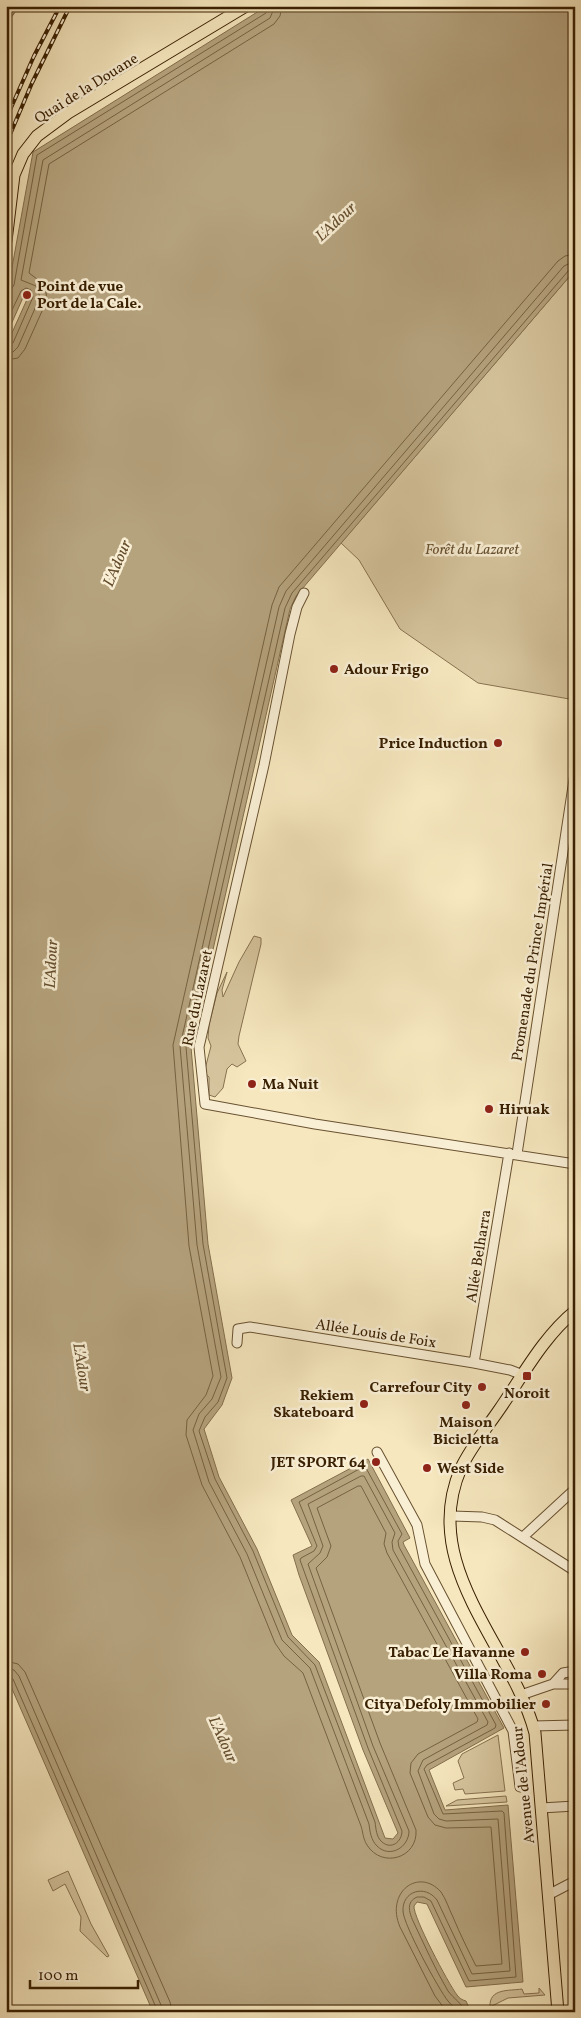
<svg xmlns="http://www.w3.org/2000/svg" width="581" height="2018" font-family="Vollkorn,serif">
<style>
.green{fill:#d6c59e;stroke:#877250}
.water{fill:#b5a37e;stroke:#836e4c}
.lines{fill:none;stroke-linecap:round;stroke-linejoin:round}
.shore{stroke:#766140;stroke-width:1}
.minor-casing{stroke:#685130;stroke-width:11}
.major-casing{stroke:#381f01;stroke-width:13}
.minor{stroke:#f9efd5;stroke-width:9}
.major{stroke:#f6e7be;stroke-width:11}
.rail-casing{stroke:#381f01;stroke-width:4}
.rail{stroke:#f9efd5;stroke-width:2;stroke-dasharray:5.5;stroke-linecap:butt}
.poi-dot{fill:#8f2418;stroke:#f9efd5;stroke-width:2}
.labels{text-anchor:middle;stroke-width:5;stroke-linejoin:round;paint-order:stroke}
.street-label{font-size:15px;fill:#381f01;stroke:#f9efd5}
.poi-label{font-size:15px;font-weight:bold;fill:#381f01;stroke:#f9efd5;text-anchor:end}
.park-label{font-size:15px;font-style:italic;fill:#675130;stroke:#f9efd5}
.water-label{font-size:16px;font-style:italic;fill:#644d2d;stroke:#f9efd5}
</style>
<rect width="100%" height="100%" fill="#f6e7be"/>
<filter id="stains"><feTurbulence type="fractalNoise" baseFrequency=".004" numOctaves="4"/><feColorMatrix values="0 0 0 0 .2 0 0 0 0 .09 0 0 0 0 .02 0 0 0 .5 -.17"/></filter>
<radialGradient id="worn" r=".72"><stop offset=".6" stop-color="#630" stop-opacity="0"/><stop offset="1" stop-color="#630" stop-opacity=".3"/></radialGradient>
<!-- green -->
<path class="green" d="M 575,270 L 575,700 L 478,683 L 400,629 L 359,560 L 341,543 Z
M 254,936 L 261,938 L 261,944 L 239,1036 L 238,1044 L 246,1061 L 237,1067 L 232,1064 L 227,1069 L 223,1088 L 215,1097 L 209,1095 L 209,1077 L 204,1073 L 211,1046 L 208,1038 L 209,1025 L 217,993 L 227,972 L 222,990 L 223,997 L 239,962 Z
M 498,1735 L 505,1791 L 465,1794 L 463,1789 L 455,1790 L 453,1783 L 464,1778 L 458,1761 L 462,1754 Z
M 506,1796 L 507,1802 L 446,1806 L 457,1800 Z
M 68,1871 L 91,1924 L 109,1956 L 107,1957 L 80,1931 L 81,1917 L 65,1884 L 53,1891 L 48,1880 Z
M 539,1988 L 545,1995 L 508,1998 L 490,2007 C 489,1988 509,1991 522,1989 L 524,1994 L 539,1993 Z"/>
<!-- water -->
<path class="water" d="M 267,6 L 575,6 L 575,270 L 296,596 L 290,609 L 191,1047 L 208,1244 L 232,1378 L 222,1405 L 204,1429 L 219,1477 L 257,1549 L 292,1635 L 319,1662 L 385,1838 L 393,1839 L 398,1833 L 363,1750 L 299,1575 L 293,1555 L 312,1546 L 291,1500 L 368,1459 L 410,1538 L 403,1542 L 404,1545 L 504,1728 L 429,1770 L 445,1810 L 508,1805 L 523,1982 L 466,1987 L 427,1904 L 417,1902 L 414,1906 C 413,1917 448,1983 457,1995 C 459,1998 462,2000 466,2001 L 471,2012 L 153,2012 L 6,1675 L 6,346 L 29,295 L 25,293 L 6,336 L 6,287 L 9,284 L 33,152 Z"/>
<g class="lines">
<!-- shore -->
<path class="shore" d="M 6,290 L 11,290 L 14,285 L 37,155 L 266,13 L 269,6
M 6,323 L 21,291 L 26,288 L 31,290 L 33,297 L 13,343 L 6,346
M 6,353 L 13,352 L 18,347 L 40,297 L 36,286 L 21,280 L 43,160 L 270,18 L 275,6
M 6,360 L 18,358 L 25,349 L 47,300 L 45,285 L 29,273 L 49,164 L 274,24 L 280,16 L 282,6
M 6,1661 L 18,1664 L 25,1672 L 170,2002 L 172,2012
M 6,1669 L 14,1670 L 19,1676 L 164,2012
M 6,1675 L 13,1679 L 158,2012
M 447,2012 L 435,1996 L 400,1927 C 385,1892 419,1867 441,1892 C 446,1899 449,1909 453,1917 C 460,1934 468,1950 476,1966 L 502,1964 L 491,1827 L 446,1828 L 435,1825 L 428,1817 L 410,1773 L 411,1763 L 418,1754 L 477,1722 L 478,1719 L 387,1553 L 384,1544 L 386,1533 L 361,1486 L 358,1486 L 317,1508 L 331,1546 L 327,1557 L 316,1568 L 380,1743 L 416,1830 C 418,1858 382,1869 367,1845 C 363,1839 363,1832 361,1826 L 303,1673 L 284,1656 L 275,1643 L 240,1557 L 202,1485 L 186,1435 L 187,1420 L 206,1395 L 213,1376 L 189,1246 L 173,1045 L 272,605 L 279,587 L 558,261 L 565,256 L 575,254
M 459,2012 C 455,2008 451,2005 448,2001 C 439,1990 403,1924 403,1911 C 402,1891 425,1884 437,1900 L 472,1974 L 510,1971 L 498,1819 L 446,1821 L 439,1819 L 434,1814 L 418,1771 L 423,1760 L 487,1725 L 488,1722 L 393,1550 L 392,1542 L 395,1533 L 364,1476 L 361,1476 L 308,1504 L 323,1546 L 320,1553 L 308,1564 L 373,1746 L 409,1831 C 409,1847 390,1859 377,1846 C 371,1840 370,1832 369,1824 L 310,1668 L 282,1640 L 247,1554 L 209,1482 L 193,1430 L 199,1414 L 212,1399 L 221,1377 L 197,1245 L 180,1046 L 279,607 L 286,591 L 564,266 L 575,261
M 465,2012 C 462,2003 454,1999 448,1991 C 435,1969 424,1944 413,1921 C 409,1912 406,1902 417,1897 L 424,1897 L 431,1901 L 469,1981 L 516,1977 L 504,1813 L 502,1811 L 443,1814 L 424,1769 L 427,1765 L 495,1728 L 496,1725 L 399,1547 L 398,1541 L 402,1534 L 366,1468 L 363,1467 L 299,1502 L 317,1546 L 314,1551 L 301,1558 L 300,1560 L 368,1748 L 402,1831 C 402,1842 391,1850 382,1842 C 376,1837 376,1828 375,1822 L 315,1665 L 288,1637 L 253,1551 L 215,1479 L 199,1431 L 205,1417 L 218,1402 L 227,1378 L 203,1244 L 186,1047 L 285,608 L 292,593 L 569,270 L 575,268"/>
<defs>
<path id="minor" d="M 6,16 L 13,6
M 304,593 L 297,607 L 290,634 L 264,765 L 199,1047 L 205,1104 L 315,1124 L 575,1164
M 517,1154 L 575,773
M 237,1343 L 238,1329 L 250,1327 L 474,1363 L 510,1370 L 523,1375
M 474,1363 L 509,1153
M 377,1452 L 417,1525 L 425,1564 L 513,1731 L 520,1787
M 452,1516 L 482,1517 L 495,1520 L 575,1571
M 523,1537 L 575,1489
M 553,1684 L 575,1684
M 521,1695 L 553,1684 L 563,1673 L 575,1671
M 533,1726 L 575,1725
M 541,1808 L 575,1806
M 548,1895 L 575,1881"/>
<path id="major" d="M 6,241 L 14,175 L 23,154 L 37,136 L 68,113 L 246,6
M 558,2012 L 535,1733 C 512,1645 418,1567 461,1468 C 471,1447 486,1429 499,1410 C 522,1377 543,1337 575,1311"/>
</defs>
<!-- minor casing -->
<use href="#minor" class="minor-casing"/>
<!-- major casing -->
<use href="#major" class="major-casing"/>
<!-- minor -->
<use href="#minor" class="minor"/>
<!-- major -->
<use href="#major" class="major"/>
<defs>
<path id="rail" d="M 6,119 L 34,56 L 60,6
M 6,144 L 32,83 L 70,6"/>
</defs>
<!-- rail casing -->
<use href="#rail" class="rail-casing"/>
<!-- rail -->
<use href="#rail" class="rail"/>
</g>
<!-- markers -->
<g class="poi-dot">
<circle cx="27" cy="295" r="5"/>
<circle cx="334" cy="669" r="5"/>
<circle cx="498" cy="743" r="5"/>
<circle cx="252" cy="1084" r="5"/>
<circle cx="489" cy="1109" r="5"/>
<rect x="522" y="1371" width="10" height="10" rx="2.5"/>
<circle cx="482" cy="1387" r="5"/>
<circle cx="364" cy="1404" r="5"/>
<circle cx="466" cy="1405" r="5"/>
<circle cx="376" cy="1462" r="5"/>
<circle cx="427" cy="1468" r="5"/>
<circle cx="525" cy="1652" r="5"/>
<circle cx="542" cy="1674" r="5"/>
<circle cx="546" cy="1704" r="5"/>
</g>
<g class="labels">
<!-- street labels -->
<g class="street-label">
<text transform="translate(86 88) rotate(-32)" y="5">Quai de la Douane</text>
<text transform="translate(532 962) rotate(-81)" y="5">Promenade du Prince Impérial</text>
<text transform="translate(197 998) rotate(-78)" y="5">Rue du Lazaret</text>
<text transform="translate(478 1256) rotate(-81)" y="5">Allée Belharra</text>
<text transform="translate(376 1333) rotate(9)" y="5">Allée Louis de Foix</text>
<text transform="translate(523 1785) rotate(-96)" y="5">Avenue de l'Adour</text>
</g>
<!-- poi labels -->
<g class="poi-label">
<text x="37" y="291" text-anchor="start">Point de vue<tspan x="37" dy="17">Port de la Cale.</tspan></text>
<text x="344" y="674" text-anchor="start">Adour Frigo</text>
<text x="488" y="748">Price Induction</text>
<text x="262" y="1089" text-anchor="start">Ma Nuit</text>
<text x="499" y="1114" text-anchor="start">Hiruak</text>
<text x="472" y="1392">Carrefour City</text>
<text x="527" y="1398" text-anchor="middle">Noroit</text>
<text x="354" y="1400">Rekiem<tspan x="354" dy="17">Skateboard</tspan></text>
<text x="466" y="1427" text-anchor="middle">Maison<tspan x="466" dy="17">Bicicletta</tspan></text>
<text x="366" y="1467">JET SPORT 64</text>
<text x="437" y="1473" text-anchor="start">West Side</text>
<text x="515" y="1657">Tabac Le Havanne</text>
<text x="532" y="1679">Villa Roma</text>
<text x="536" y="1709">Citya Defoly Immobilier</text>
</g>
<!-- park labels -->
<g class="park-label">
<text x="472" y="554">Forêt du Lazaret</text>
</g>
<!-- water labels -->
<g class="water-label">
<text transform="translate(335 221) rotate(-43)" y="6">L'Adour</text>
<text transform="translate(116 563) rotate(-67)" y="6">L'Adour</text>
<text transform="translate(50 964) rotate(-87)" y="6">L'Adour</text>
<text transform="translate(83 1367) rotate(81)" y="6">L'Adour</text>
<text transform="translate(224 1739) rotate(66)" y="6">L'Adour</text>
</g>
</g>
<!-- margin -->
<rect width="581" height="2018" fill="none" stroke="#f6e7be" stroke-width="25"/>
<rect x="8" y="8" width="566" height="2003" fill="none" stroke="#381f01" stroke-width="2.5"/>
<rect x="12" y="12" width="556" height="1993" fill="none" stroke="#381f01"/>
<!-- scale -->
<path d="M30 1980v8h108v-8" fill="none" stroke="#381f01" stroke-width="2.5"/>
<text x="38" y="1980" font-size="15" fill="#381f01" stroke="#f9efd5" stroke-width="4" paint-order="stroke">100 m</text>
<rect width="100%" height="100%" filter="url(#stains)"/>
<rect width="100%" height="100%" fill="url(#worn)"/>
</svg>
